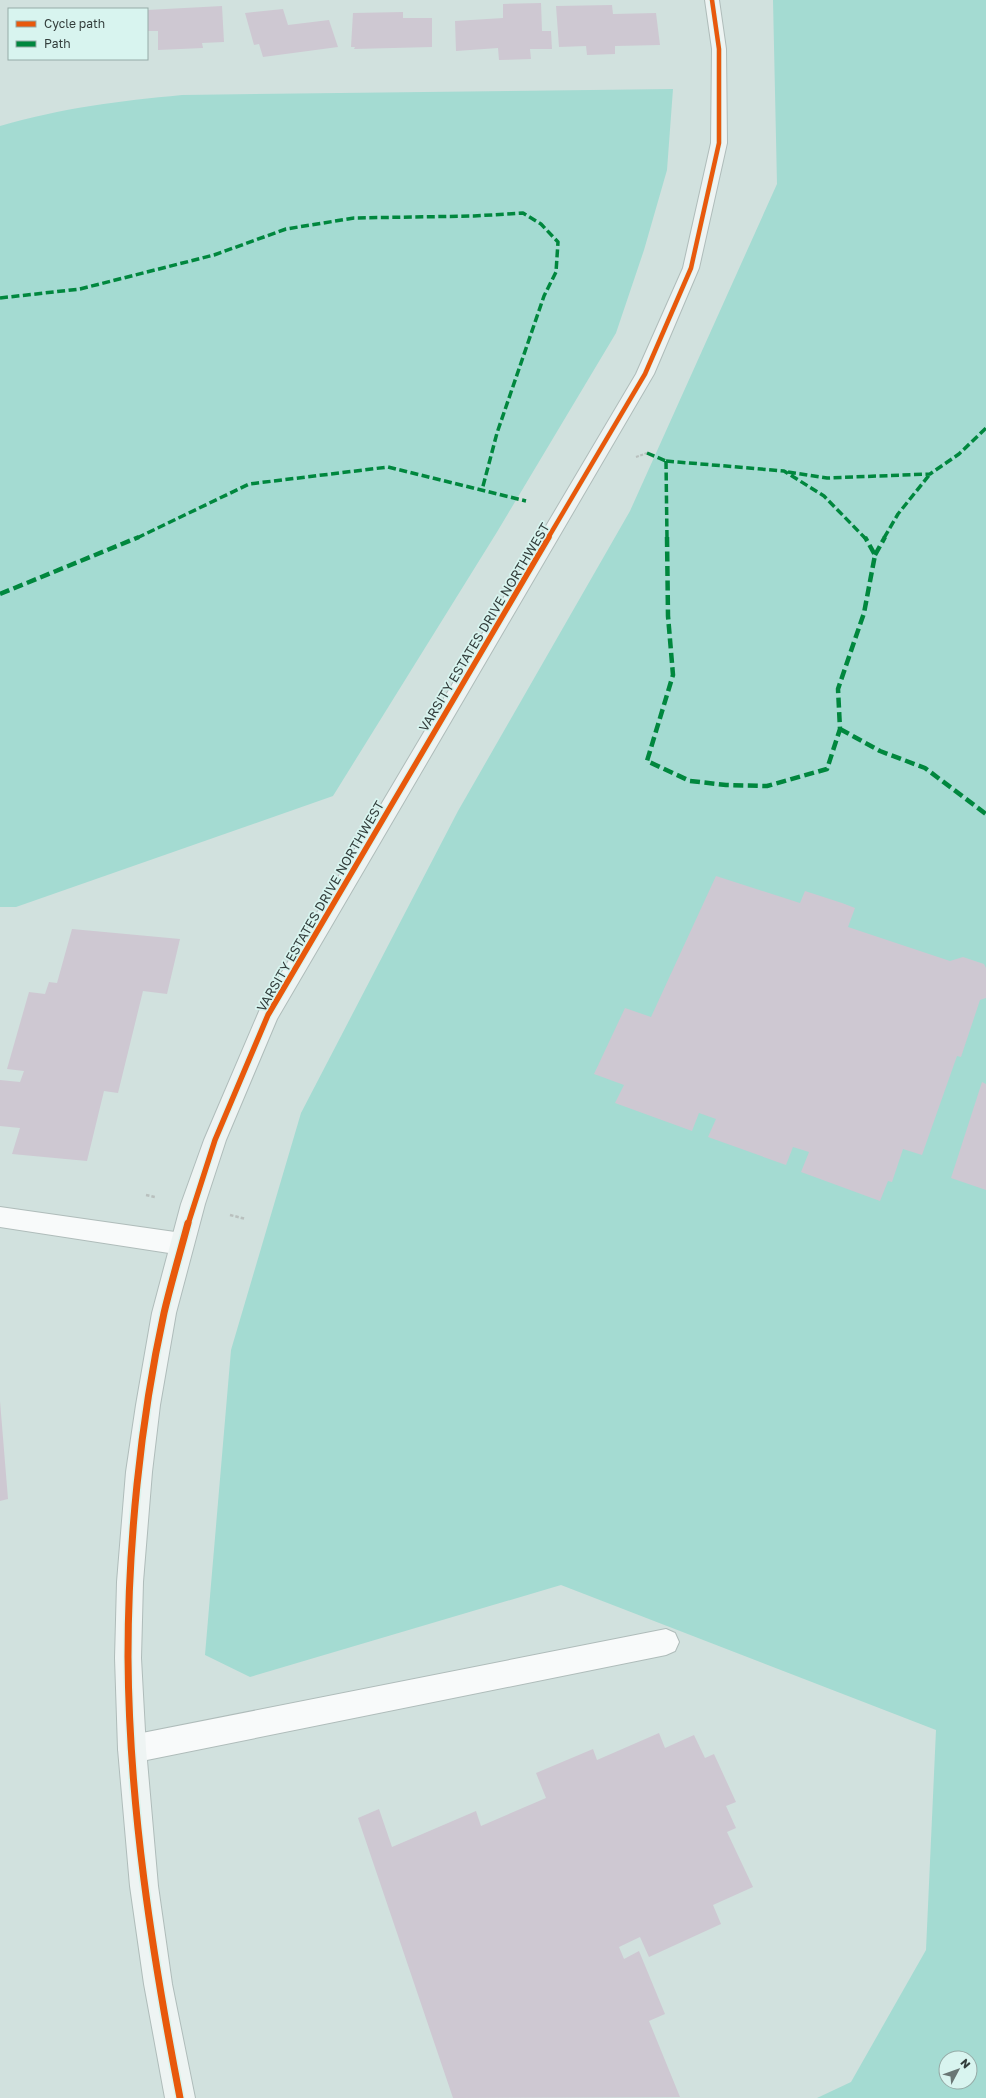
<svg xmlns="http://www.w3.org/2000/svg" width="986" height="2098" font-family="'Golos Text',sans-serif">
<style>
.green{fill:#a4dbd2;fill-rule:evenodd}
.building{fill:#cec8d2}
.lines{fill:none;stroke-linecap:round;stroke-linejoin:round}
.lane-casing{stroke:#afbcba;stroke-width:2}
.secondary-casing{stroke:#afbcba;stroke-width:2}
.path-far1{stroke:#b9c0be;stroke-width:2;stroke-dasharray:3 1.5;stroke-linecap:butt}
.path{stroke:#b9c0be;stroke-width:2.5;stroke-dasharray:3.5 2;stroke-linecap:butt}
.lane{fill:#f8fafa;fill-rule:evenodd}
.secondary{fill:#eef4f3;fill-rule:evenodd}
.quiet-far1{stroke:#00873e;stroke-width:3.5;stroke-dasharray:8 3.5;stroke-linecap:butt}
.quiet{stroke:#00873e;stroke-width:4.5;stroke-dasharray:10 4.5;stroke-linecap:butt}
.cycleway-far2-casing{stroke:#d8f4ef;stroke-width:6}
.cycleway-far1-casing{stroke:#d8f4ef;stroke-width:8}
.cycleway-casing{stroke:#d8f4ef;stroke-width:10}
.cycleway-far2{stroke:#e8590c;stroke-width:4.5}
.cycleway-far1{stroke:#e8590c;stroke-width:5.5}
.cycleway{stroke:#e8590c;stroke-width:7}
.labels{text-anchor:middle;stroke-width:3.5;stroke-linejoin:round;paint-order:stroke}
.street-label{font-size:13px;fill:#333e3c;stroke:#d8f4ef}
</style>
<rect width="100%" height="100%" fill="#d1e1de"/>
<!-- green -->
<path class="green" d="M 773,0 L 986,0 L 986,2098 L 817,2098 L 851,2082 L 926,1950 L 936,1730 L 561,1585 L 250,1677 L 205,1655 L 231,1350 L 301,1113 L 458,811 L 630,511 L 777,184 ZM 946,2058 L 970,2058 L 970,2082 L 946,2082 Z
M 673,89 L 667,170 L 644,250 L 616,333 L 497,532 L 333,796 L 16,907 L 0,907 L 0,126 C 62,108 119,101 182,95 Z"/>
<!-- building -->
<path class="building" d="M 541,3 L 542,31 L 551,31 L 552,49 L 530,49 L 531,59 L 499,60 L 498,48 L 456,51 L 455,21 L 503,18 L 503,4 Z
M 612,5 L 613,14 L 656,13 L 660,45 L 615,46 L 615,54 L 587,55 L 586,46 L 559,47 L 556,6 Z
M 222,6 L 224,42 L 202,43 L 203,48 L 158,50 L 158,31 L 147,31 L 147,10 Z
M 283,9 L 288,25 L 329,20 L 338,47 L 263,57 L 259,44 L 254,45 L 245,13 Z
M 403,12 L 403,18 L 432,18 L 432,47 L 354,49 L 355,47 L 351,47 L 353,13 Z
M 716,876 L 800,903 L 805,891 L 842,903 L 855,908 L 848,927 L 950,961 L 963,957 L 984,964 L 986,968 L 986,998 L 980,1000 L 961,1057 L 957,1056 L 922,1155 L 903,1149 L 892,1182 L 888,1181 L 880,1201 L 801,1172 L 809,1152 L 793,1147 L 786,1165 L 708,1137 L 716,1119 L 699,1113 L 692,1131 L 615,1103 L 624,1085 L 594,1074 L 625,1008 L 651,1017 Z
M 72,929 L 180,939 L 167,994 L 143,991 L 118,1093 L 104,1091 L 87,1161 L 12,1154 L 20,1128 L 0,1126 L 0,1080 L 20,1082 L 24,1071 L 7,1069 L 29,992 L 45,994 L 49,982 L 57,983 Z
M 982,1082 L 986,1084 L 986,1190 L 951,1178 Z
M 0,1401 L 8,1499 L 0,1501 Z
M 659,1733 L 665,1748 L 694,1735 L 705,1758 L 714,1754 L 736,1802 L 726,1806 L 736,1828 L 727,1832 L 753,1887 L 713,1905 L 721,1924 L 649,1957 L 640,1937 L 619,1947 L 624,1959 L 639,1951 L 665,2014 L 649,2021 L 680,2097 L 453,2098 L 358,1818 L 379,1809 L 392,1847 L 476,1811 L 481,1826 L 546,1798 L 536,1773 L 593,1749 L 597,1760 Z"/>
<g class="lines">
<defs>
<path id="lane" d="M 0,1207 L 182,1233 L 190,1237 L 194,1244 L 190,1251 L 182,1255 L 0,1227 Z
M 666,1629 L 675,1633 L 679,1642 L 675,1651 L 666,1655 L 132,1763 L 122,1759 L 118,1749 L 122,1739 L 132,1735 Z"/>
<path id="secondary" d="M 705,0 L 719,0 L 726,49 L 727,143 L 699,268 L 654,374 L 277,1019 L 226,1140 L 205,1204 L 176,1313 L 160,1405 L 152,1472 L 143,1582 L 141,1658 L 146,1749 L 158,1886 L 172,1984 L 195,2098 L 165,2098 L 144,1984 L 130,1886 L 118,1749 L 115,1658 L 117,1582 L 126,1472 L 136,1405 L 152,1313 L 181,1204 L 204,1140 L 260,1009 L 636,374 L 683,268 L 711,143 L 712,49 Z"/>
</defs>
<!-- lane casing -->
<use href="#lane" class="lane-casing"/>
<!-- secondary casing -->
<use href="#secondary" class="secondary-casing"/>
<!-- path-far1 -->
<path class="path-far1" d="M 636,457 L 647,453"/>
<!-- path -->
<path class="path" d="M 146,1195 L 155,1197
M 230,1215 L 246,1219"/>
<!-- lane -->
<use href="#lane" class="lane"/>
<!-- secondary -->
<use href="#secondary" class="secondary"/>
<!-- quiet-far1 -->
<path class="quiet-far1" d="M 0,298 L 80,289 L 214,255 L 286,229 L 354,218 L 474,216 L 523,213 L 541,224 L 558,242 L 556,272 L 544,296 L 497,433 L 482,490
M 647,453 L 666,461
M 666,461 L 784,471 L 824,496 L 865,538
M 666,461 L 667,538
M 788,472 L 827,478 L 930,474 L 959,454 L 986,428
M 137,538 L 249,484 L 388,467 L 526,501
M 884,538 L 898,514 L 930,474"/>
<!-- quiet -->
<path class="quiet" d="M 667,537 L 668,616 L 673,675 L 647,761 L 690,781 L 726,785 L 767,786 L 827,769 L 840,729 L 838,689 L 864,613 L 875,555 L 865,537
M 875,555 L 885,537
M 0,594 L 139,537
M 840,729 L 880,751 L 925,768 L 986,814"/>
<defs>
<path id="cycleway-far2" d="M 548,538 L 645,374 L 691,268 L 719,143 L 719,49 L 712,0"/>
<path id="cycleway-far1" d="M 188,1224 L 215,1140 L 268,1015 L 549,537"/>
<path id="cycleway" d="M 180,2098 C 152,1953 129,1806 128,1657 C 128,1547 140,1422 164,1313 C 171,1283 180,1253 188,1223"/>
</defs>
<!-- cycleway-far2 casing -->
<use href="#cycleway-far2" class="cycleway-far2-casing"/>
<!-- cycleway-far1 casing -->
<use href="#cycleway-far1" class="cycleway-far1-casing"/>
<!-- cycleway casing -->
<use href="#cycleway" class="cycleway-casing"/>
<!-- cycleway-far2 -->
<use href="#cycleway-far2" class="cycleway-far2"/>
<!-- cycleway-far1 -->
<use href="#cycleway-far1" class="cycleway-far1"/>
<!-- cycleway -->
<use href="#cycleway" class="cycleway"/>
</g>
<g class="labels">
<!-- street labels -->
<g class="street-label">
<text transform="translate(484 627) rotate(-59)" y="5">VARSITY ESTATES DRIVE NORTHWEST</text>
<text transform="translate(320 906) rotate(-60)" y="5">VARSITY ESTATES DRIVE NORTHWEST</text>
</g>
</g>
<!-- legend -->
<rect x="8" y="8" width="140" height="52" fill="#d8f4ef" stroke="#96aba7"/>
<rect x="16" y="21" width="20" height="6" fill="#e8590c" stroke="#96aba7"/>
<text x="44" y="28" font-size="12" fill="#333e3c">Cycle path</text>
<rect x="16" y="41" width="20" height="6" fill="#00873e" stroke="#96aba7"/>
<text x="44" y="48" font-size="12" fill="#333e3c">Path</text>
<!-- north arrow -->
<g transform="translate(958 2070) rotate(49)"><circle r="19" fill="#d8f4ef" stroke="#96aba7"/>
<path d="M0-3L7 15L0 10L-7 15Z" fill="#6a7775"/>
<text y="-6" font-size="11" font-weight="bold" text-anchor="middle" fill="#333e3c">N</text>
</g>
</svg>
